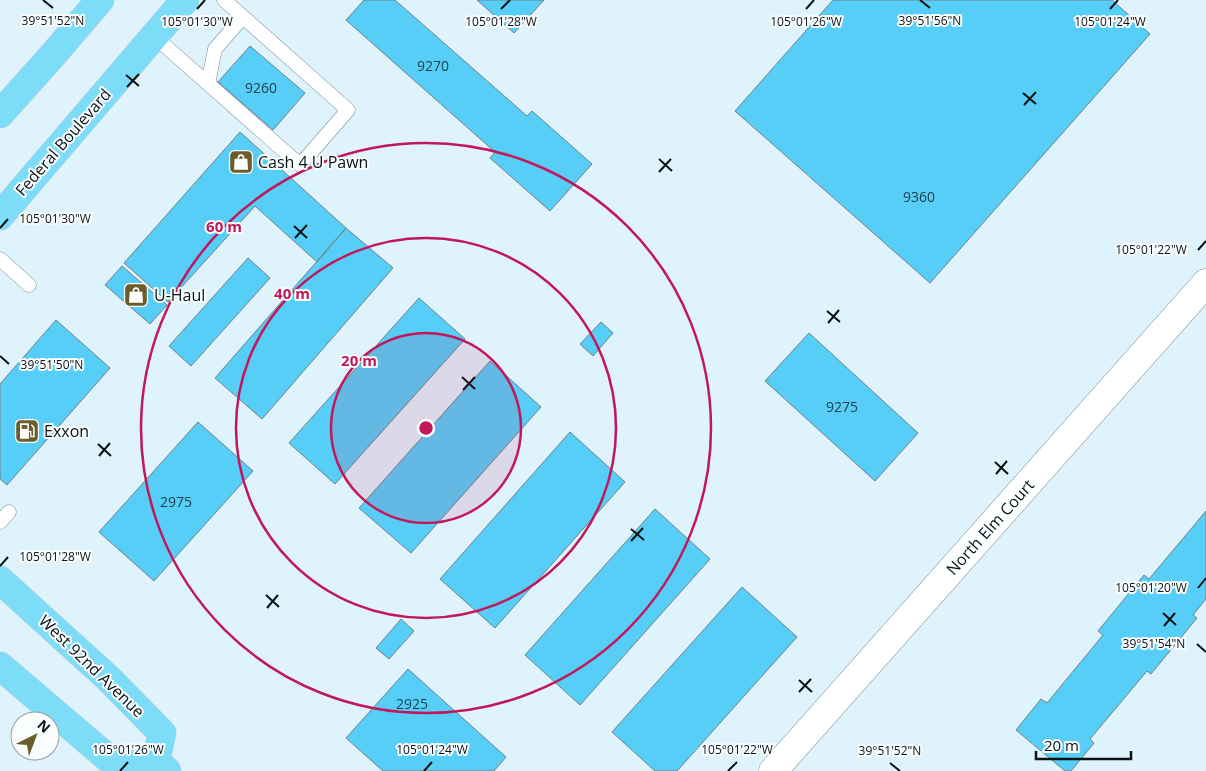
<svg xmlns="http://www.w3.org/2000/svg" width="1206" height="771" font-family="'Open Sans',sans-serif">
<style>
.building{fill:#57cef7;stroke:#708289}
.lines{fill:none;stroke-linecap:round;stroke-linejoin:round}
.lane-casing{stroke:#7b8e95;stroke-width:15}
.street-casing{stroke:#7b8e95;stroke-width:29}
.primary-casing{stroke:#d3d4d5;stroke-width:29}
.lane{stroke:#fff;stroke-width:14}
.street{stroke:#fff;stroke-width:28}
.primary{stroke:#7ddcf8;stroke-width:28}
.ticks{fill:none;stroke:#0b1215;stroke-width:2}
.ring{fill:none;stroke:#c2185b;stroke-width:2.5}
.labels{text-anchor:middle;stroke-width:4;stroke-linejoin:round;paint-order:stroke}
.number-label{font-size:14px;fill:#1e414e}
.street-label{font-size:16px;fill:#0b1215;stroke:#f9fdfe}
.poi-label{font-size:16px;fill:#0b1215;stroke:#f9fdfe;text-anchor:start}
.ticks-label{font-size:12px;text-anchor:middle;fill:#0b1215;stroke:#f9fdfe;stroke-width:4;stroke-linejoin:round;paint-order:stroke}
.centre{fill:#c2185b;stroke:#f9fdfe;stroke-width:2.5}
.ring-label{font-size:15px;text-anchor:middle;font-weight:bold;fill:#c2185b;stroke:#f9fdfe;stroke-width:4;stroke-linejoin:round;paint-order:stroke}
</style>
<rect width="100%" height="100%" fill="#def3fb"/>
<!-- building -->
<path class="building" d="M 364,0 L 395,0 L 527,116 L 532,111 L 592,164 L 550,211 L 490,158 L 495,152 L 346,20 Z
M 477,0 L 544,0 L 514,33 Z
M 833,0 L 1112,0 L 1150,34 L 930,283 L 735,111 Z
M 250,46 L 305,93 L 273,130 L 218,82 Z
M 240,132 L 346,228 L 317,262 L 255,206 L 168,302 L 124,263 Z
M 346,228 L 393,268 L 262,419 L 215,378 Z
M 248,258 L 270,278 L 191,366 L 169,346 Z
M 122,266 L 167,305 L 150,324 L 105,285 Z
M 419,298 L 465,339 L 335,484 L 289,443 Z
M 56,320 L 110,368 L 7,485 L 0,479 L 0,384 Z
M 601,322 L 613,333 L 593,356 L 580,344 Z
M 809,333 L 918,433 L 875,481 L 765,381 Z
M 490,361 L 541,407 L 411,553 L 359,508 Z
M 198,422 L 253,471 L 154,581 L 99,532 Z
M 570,432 L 625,482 L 495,628 L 440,579 Z
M 655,509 L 710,559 L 580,705 L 525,655 Z
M 1206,511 L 1206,599 L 1193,615 L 1197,618 L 1151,674 L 1147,671 L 1090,739 L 1094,743 L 1071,771 L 1065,771 L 1016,730 L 1041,699 L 1047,703 L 1103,635 L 1098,631 L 1144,575 L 1149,579 Z
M 742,587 L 797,637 L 677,771 L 655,771 L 612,732 Z
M 401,619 L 414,631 L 389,659 L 376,648 Z
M 408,669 L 506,757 L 494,771 L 383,771 L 346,738 Z"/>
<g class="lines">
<defs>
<path id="lane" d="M 154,36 L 300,165 L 348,110 L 224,0
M 208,84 L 215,49 L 243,17
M 0,259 L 29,285
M 0,522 L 9,512"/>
<path id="street" d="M 773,771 L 1206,283"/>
<path id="primary" d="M 0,114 L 52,56 L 100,0
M 0,216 L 185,0
M 0,580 L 109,679 L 162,733 L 156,761
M 0,666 L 116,765 L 156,761 L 167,771"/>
</defs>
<!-- lane casing -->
<use href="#lane" class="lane-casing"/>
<!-- street casing -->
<use href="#street" class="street-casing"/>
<!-- primary casing -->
<use href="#primary" class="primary-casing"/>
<!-- lane -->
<use href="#lane" class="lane"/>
<!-- street -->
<use href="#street" class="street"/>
<!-- primary -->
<use href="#primary" class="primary"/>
</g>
<!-- ticks -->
<path class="ticks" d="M 43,0 L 53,8M 920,0 L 930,8M 197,9 L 205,0M 501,9 L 510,0M 806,9 L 814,0M 1110,9 L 1118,0M 126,75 L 139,86M 127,87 L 139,74M 1023,93 L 1036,104M 1024,105 L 1036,92M 659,159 L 672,171M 659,172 L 671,159M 294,226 L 307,238M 0,228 L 8,219M 295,238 L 307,225M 1198,250 L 1206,241M 827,311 L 840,322M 828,323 L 839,310M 0,356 L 9,364M 462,377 L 475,389M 463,390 L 475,377M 98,444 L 111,456M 99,456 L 110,443M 995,462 L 1008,474M 996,474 L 1007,461M 631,529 L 644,540M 631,541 L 643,528M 0,566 L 8,557M 1198,588 L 1206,578M 266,595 L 279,607M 267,608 L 278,595M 1163,613 L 1176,625M 1164,626 L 1175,613M 1197,644 L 1206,652M 799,680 L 812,692M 799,692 L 811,679M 890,763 L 900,771M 120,771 L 128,762M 424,771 L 432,762M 728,771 L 737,762"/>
<!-- distance rings -->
<circle cx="426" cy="428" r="95" fill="#c2185b" fill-opacity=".12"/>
<g class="ring">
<circle cx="426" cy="428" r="95"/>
<circle cx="426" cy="428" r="190"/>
<circle cx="426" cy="428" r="285"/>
</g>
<!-- icons -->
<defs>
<symbol id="shop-square" viewBox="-11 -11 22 22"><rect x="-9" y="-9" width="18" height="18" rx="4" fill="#6c5e2c" stroke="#f9fdfe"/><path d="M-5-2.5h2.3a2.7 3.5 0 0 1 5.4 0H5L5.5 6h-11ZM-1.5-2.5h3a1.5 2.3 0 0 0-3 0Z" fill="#fff"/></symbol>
<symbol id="fuel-square" viewBox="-11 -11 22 22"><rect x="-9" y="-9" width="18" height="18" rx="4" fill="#6c5e2c" stroke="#f9fdfe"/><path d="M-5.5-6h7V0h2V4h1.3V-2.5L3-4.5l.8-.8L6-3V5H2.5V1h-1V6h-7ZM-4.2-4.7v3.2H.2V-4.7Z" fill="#fff"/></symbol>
</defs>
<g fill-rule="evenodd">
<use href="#shop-square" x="227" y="148" width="28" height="28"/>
<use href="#shop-square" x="122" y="281" width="28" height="28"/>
<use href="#fuel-square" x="13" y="417" width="28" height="28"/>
</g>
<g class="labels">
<!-- number labels -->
<g class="number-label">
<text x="433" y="71">9270</text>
<text x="261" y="93">9260</text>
<text x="919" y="202">9360</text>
<text x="842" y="412">9275</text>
<text x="176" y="507">2975</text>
<text x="412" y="709">2925</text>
</g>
<!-- street labels -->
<g class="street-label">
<text transform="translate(63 142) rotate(-49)" y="6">Federal Boulevard</text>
<text transform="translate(990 527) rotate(-48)" y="6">North Elm Court</text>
<text transform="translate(92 666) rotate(44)" y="6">West 92nd Avenue</text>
</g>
<!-- poi labels -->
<g class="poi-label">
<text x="258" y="168">Cash 4 U Pawn</text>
<text x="154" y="301">U-Haul</text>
<text x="44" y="437">Exxon</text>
</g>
</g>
<g class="ticks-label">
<text x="53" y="25">39°51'52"N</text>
<text x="930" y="25">39°51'56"N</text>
<text x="197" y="26">105°01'30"W</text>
<text x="501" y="26">105°01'28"W</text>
<text x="806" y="26">105°01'26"W</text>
<text x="1110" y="26">105°01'24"W</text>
<text x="55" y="223">105°01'30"W</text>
<text x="1151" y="254">105°01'22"W</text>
<text x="52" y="369">39°51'50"N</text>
<text x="55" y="561">105°01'28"W</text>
<text x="1151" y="592">105°01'20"W</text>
<text x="1154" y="648">39°51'54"N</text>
<text x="128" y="754">105°01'26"W</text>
<text x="432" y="754">105°01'24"W</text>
<text x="737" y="754">105°01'22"W</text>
<text x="890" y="755">39°51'52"N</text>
</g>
<circle cx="426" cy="428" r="8" class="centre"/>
<g class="ring-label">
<text x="224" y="232">60 m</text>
<text x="292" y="299">40 m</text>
<text x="359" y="366">20 m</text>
</g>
<!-- north arrow -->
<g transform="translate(35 736) rotate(42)"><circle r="24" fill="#f9fdfe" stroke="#9a9fa1"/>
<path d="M0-4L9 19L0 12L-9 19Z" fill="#6c5e2c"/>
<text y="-8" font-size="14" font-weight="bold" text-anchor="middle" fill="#0b1215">N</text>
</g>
<!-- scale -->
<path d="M1036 751v8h95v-8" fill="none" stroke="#0b1215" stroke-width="2.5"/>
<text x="1044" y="751" font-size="15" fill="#0b1215" stroke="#f9fdfe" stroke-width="4" paint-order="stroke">20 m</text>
</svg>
